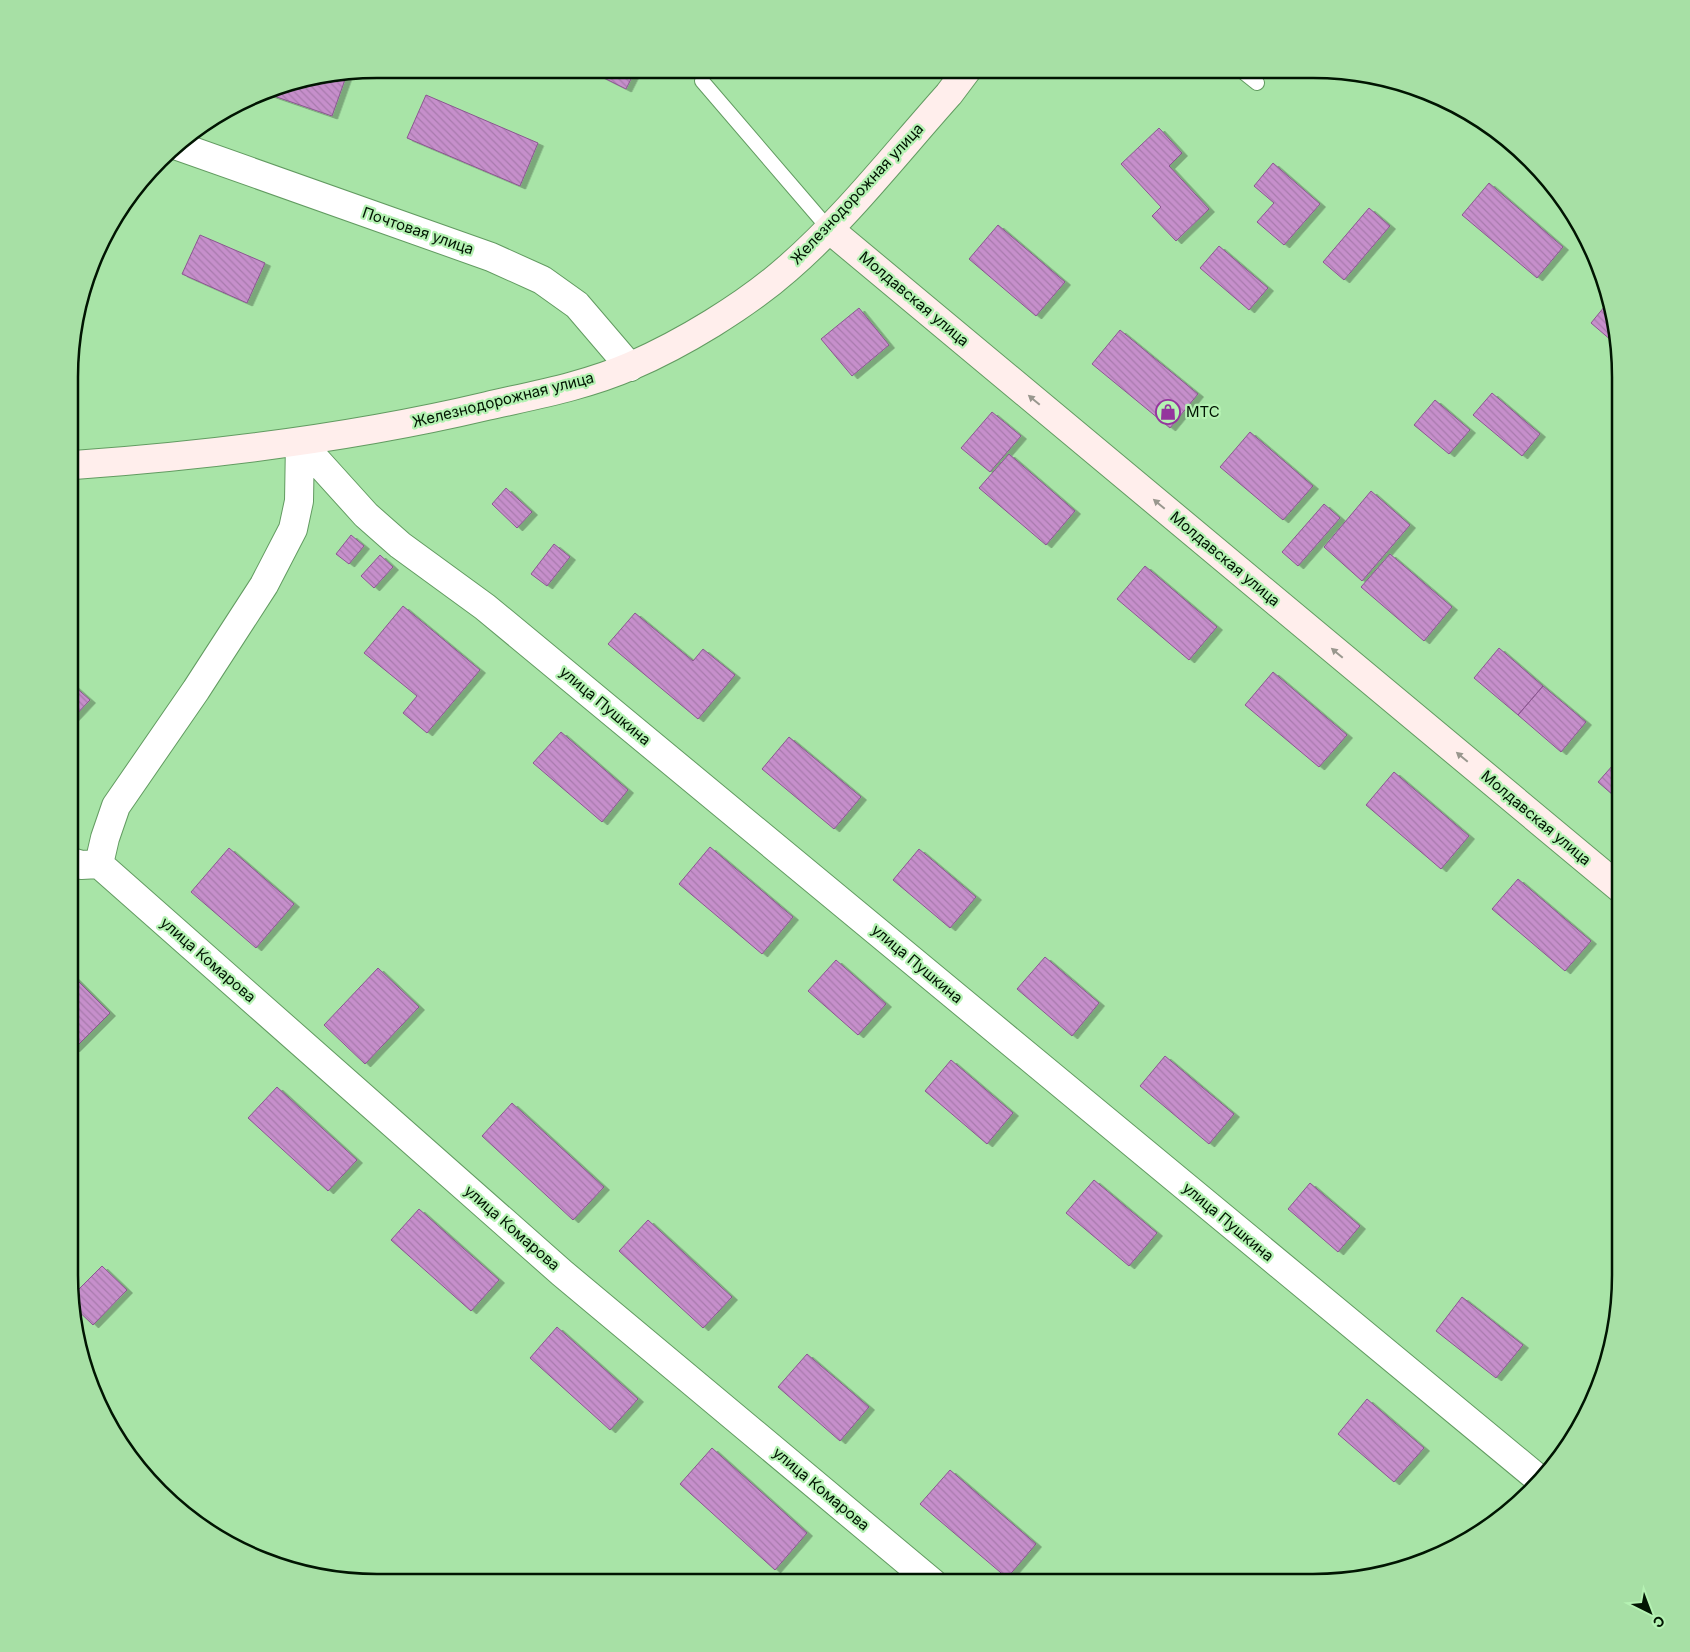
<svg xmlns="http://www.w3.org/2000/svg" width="1690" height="1652" font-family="Inter,sans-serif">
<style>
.building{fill:url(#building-back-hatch);stroke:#8b5790;filter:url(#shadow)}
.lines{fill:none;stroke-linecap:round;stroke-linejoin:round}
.lane-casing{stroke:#629b61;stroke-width:16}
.street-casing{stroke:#629b61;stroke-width:30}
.secondary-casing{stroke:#629b61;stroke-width:30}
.lane{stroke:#fff;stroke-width:14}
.street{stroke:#fff;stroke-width:28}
.secondary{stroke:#ffeeec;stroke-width:28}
.oneway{fill:#99978e}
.labels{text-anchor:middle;stroke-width:4.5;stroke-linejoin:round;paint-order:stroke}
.street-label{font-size:15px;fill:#011502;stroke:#b5f2b3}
.poi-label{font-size:15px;fill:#011502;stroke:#b5f2b3;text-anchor:start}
.rim{fill:none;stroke:#011502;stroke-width:2.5}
</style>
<defs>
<pattern id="building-back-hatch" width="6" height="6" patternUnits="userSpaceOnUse" patternTransform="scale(1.25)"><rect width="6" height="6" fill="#c68fcb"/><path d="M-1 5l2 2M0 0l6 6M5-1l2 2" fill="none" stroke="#a87aad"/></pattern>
<filter id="shadow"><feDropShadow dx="5.5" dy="3" stdDeviation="0" flood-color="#0004"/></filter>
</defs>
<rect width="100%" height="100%" fill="#a8e4a7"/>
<!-- building -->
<path class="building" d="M 586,69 L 636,69 L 626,89 Z
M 347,74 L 332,116 L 265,93 L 278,85 Z
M 426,95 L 538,143 L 520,186 L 407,138 Z
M 1159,128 L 1182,153 L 1169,166 L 1209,209 L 1176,241 L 1152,216 L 1161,207 L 1121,164 Z
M 1273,163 L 1320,204 L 1284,245 L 1257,222 L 1274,203 L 1254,186 Z
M 1489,183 L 1563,247 L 1537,278 L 1462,215 Z
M 1369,208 L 1390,226 L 1344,280 L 1323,262 Z
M 998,225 L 1065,282 L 1036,316 L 969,259 Z
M 200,235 L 265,263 L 247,303 L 182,274 Z
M 1219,246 L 1268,288 L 1249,310 L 1200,268 Z
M 1609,301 L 1619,347 L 1591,323 Z
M 859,308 L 889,345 L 852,376 L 821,339 Z
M 1120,330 L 1198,394 L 1170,428 L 1092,364 Z
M 1492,393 L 1540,434 L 1522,456 L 1473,415 Z
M 1435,400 L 1470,430 L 1449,454 L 1414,425 Z
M 992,412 L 1021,436 L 990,472 L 961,448 Z
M 1250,432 L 1313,486 L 1283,520 L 1220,467 Z
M 1009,454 L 1075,511 L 1046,545 L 979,488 Z
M 506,488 L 532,512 L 517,528 L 492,504 Z
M 1371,491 L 1410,525 L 1362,581 L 1324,547 Z
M 1324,504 L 1340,518 L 1298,566 L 1282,552 Z
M 351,535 L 364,546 L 349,564 L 336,554 Z
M 554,544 L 570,557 L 547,586 L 531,574 Z
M 1390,554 L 1452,607 L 1424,641 L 1361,587 Z
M 380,555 L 393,567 L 374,588 L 361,576 Z
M 1145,566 L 1217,627 L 1189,660 L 1117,599 Z
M 403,606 L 480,670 L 427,733 L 403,713 L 417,696 L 364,653 Z
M 635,613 L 693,661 L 703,649 L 735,675 L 698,719 L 608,644 Z
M 1499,648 L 1543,686 L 1518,715 L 1474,678 Z
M 1273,672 L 1347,735 L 1319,767 L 1245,705 Z
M 73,685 L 90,700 L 72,719 Z
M 1543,686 L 1586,722 L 1561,752 L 1518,715 Z
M 561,732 L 628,790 L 602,822 L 533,763 Z
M 789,737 L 861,797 L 834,829 L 762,769 Z
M 1621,756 L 1621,802 L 1598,782 Z
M 1394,772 L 1469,836 L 1441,869 L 1366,805 Z
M 710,847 L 793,917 L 762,954 L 679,884 Z
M 229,848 L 294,904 L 256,948 L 191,892 Z
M 919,849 L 976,897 L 950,928 L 893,880 Z
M 1518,879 L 1591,941 L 1565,971 L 1492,909 Z
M 1045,957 L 1099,1003 L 1072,1036 L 1017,989 Z
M 836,960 L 886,1004 L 858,1035 L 808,991 Z
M 378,968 L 419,1007 L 365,1064 L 324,1025 Z
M 71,974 L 110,1013 L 74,1049 L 71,1046 Z
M 1165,1056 L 1234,1114 L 1209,1144 L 1140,1086 Z
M 951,1060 L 1013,1113 L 987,1144 L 925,1091 Z
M 277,1087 L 357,1160 L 328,1191 L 248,1118 Z
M 512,1103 L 604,1187 L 573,1220 L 482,1136 Z
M 1094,1180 L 1157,1233 L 1129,1266 L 1066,1213 Z
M 1310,1183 L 1360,1226 L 1338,1252 L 1288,1209 Z
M 419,1209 L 499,1280 L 471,1311 L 391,1240 Z
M 648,1220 L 732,1297 L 703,1328 L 619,1251 Z
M 102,1266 L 127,1290 L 93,1325 L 71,1304 L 70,1298 Z
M 1462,1297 L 1523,1345 L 1496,1378 L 1436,1331 Z
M 557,1327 L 638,1399 L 610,1430 L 530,1358 Z
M 807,1354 L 869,1407 L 840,1441 L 778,1387 Z
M 1367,1399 L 1424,1448 L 1394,1482 L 1338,1434 Z
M 712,1448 L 807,1533 L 775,1570 L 680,1484 Z
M 950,1470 L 1036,1544 L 1007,1578 L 920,1504 Z"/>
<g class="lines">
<defs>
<path id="lane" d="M 1242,71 L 1257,83
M 702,81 L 829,229"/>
<path id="street" d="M 175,145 L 491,257 L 542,280 L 577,305 L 630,367
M 300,442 L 366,515 L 400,545 L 485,607 L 1540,1480
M 300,442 L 299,501 L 293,529 L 264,585 L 196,690 L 116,806 L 105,838 L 99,864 L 562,1273 L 933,1583
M 72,862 L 81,865 L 99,864"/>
<path id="secondary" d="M 829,229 L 1621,889
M 74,465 C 213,455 352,438 487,406 C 535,395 585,386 631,366 C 682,344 745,306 787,269 C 846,218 897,152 949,94 L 967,70"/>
</defs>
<!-- lane casing -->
<use href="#lane" class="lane-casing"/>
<!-- street casing -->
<use href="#street" class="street-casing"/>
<!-- secondary casing -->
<use href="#secondary" class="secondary-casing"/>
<!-- lane -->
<use href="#lane" class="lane"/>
<!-- street -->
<use href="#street" class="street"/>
<!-- secondary -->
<use href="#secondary" class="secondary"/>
</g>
<!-- one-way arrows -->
<defs><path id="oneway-solid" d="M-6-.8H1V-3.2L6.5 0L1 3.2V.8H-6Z" transform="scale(1.25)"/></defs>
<g class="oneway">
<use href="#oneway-solid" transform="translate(1034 400) rotate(-140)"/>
<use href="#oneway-solid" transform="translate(1159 504) rotate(-140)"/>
<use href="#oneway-solid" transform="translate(1337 653) rotate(-140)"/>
<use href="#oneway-solid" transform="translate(1462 757) rotate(-140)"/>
</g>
<!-- icons -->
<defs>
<symbol id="shop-ring" viewBox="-11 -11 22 22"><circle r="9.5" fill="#b5f2b3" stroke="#94359d" stroke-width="1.5"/><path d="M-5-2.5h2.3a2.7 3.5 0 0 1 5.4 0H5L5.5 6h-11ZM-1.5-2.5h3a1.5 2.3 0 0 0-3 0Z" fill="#94359d"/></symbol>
</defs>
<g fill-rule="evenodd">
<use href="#shop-ring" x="1154" y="398" width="28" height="28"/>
</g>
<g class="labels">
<!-- street labels -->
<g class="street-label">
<text transform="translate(857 194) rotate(-47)" y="5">Железнодорожная улица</text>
<text transform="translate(418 231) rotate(19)" y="5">Почтовая улица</text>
<text transform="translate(914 299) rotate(40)" y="5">Молдавская улица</text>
<text transform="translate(503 400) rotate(-14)" y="5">Железнодорожная улица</text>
<text transform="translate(1225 559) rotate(40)" y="5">Молдавская улица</text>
<text transform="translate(605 706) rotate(40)" y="5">улица Пушкина</text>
<text transform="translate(1536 818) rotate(40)" y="5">Молдавская улица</text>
<text transform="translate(208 960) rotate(41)" y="5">улица Комарова</text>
<text transform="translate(917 964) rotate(40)" y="5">улица Пушкина</text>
<text transform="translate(1228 1222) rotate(40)" y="5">улица Пушкина</text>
<text transform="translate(512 1228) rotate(41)" y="5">улица Комарова</text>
<text transform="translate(821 1489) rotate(40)" y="5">улица Комарова</text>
</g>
<!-- poi labels -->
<g class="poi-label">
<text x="1186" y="417">МТС</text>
</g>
</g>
<!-- crop -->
<path d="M0 0H1690V1652H0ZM377 78H1313A299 299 0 0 1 1612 377V1275A299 299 0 0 1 1313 1574H377A299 299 0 0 1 78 1275V377A299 299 0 0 1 377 78Z" fill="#a7e0a5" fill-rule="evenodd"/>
<path class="rim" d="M377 78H1313A299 299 0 0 1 1612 377V1275A299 299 0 0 1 1313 1574H377A299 299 0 0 1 78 1275V377A299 299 0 0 1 377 78Z"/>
<!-- north arrow -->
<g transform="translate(1650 1612) rotate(138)" stroke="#b5f2b3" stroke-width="4" paint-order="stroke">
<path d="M0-4L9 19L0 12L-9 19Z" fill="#011502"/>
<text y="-8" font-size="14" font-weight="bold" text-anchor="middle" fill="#011502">С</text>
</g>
</svg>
